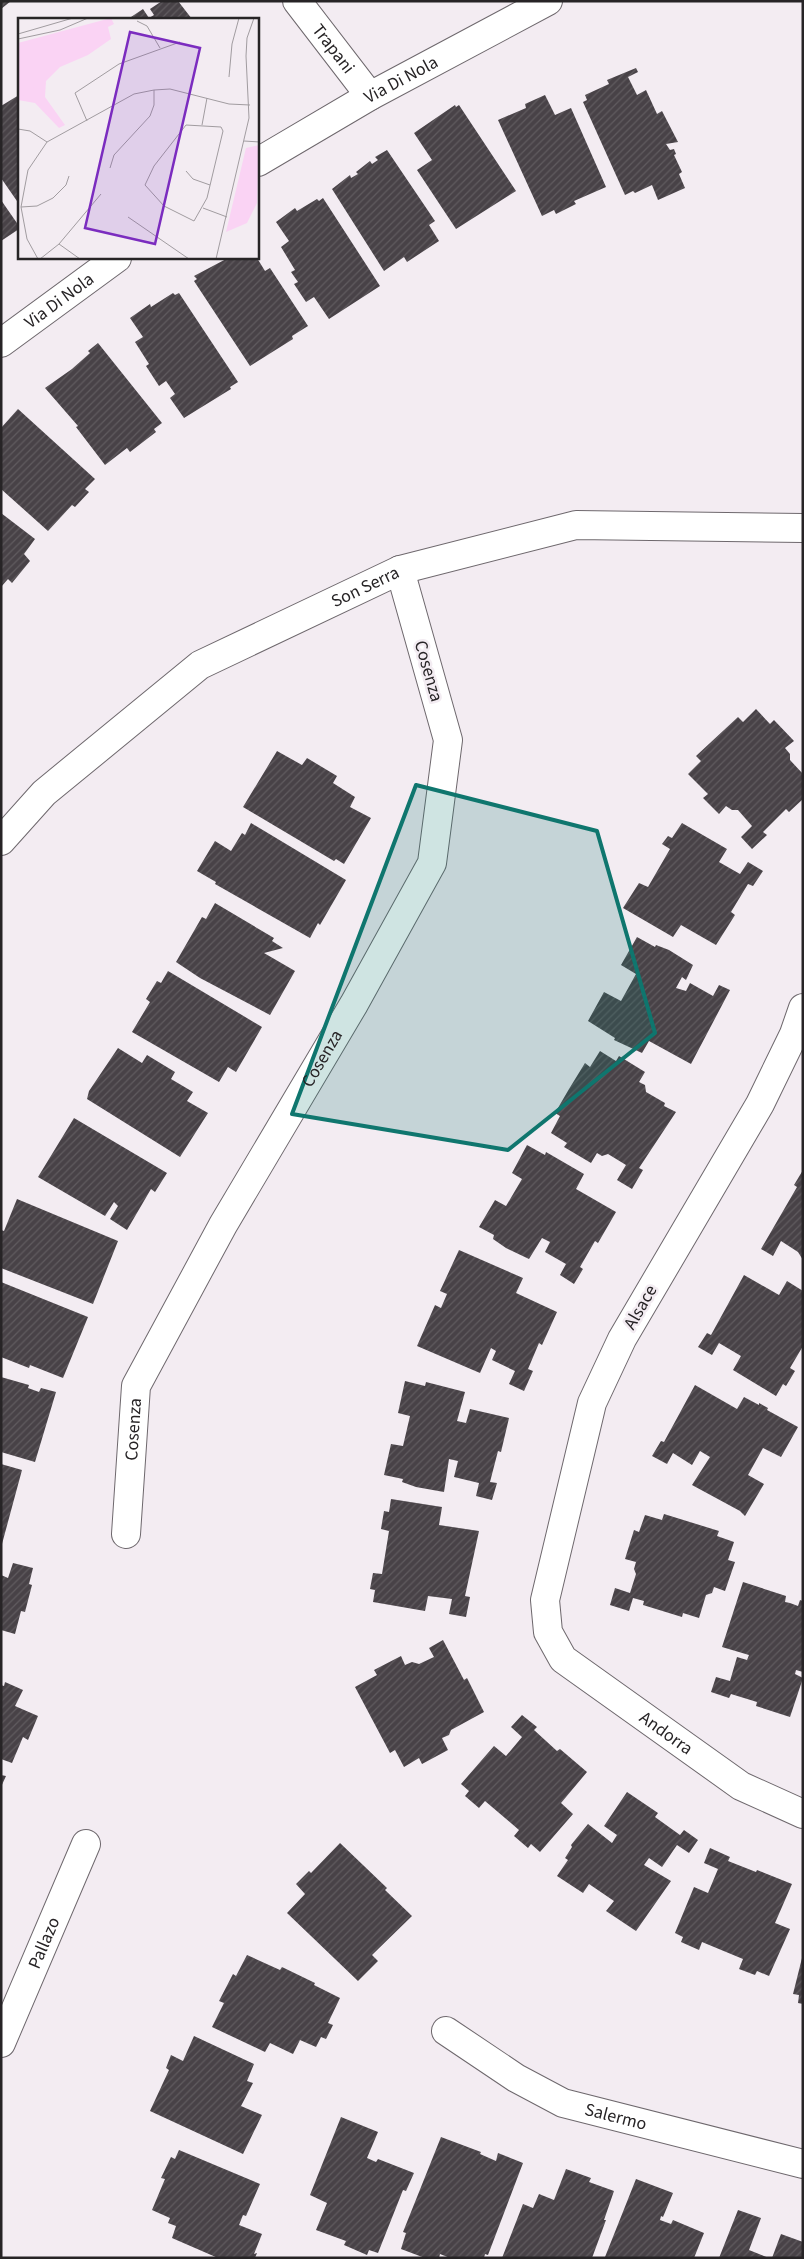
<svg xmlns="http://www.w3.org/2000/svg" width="804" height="2259" font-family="'Source Sans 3',sans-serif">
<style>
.building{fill:url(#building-hatch)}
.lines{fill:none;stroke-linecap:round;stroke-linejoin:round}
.minor-casing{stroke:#6e686d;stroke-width:30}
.tertiary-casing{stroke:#6e686d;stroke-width:30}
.minor{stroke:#fff;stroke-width:28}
.tertiary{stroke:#fff;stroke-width:28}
.marked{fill:#0f766e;fill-opacity:0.2;stroke:#0f766e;stroke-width:4;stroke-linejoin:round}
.labels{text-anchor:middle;stroke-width:5;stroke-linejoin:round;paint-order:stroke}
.street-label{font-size:18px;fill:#272426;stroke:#f3ecf2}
.inset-road{fill:none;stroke:#a19ca0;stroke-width:1}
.view{fill:#7b2cbf;fill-opacity:0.15;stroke:#7b2cbf;stroke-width:2.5}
.inset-edge{fill:none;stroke:#272426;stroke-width:2.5}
</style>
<defs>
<pattern id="building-hatch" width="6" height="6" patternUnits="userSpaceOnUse" patternTransform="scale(1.25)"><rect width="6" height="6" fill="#484247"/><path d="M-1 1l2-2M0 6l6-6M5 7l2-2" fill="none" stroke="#605b5f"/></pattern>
</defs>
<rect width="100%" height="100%" fill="#f3ecf2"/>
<!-- building -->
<path class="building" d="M 1,1 L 11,1 L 1,9 Z
M 162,1 L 178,1 L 192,19 L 128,19 L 143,9 L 149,18 L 154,15 L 150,9 Z
M 636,68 L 638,72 L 628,77 L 637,95 L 646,90 L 657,114 L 662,111 L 678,142 L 666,144 L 670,150 L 674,149 L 676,154 L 674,155 L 682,172 L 679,174 L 685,188 L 658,200 L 652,185 L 635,193 L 633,191 L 625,195 L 583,102 L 587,100 L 585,95 L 609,84 L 607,80 Z
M 19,95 L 19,204 L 1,178 L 1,106 Z
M 545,95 L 555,115 L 571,108 L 606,187 L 574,201 L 576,204 L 556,214 L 554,210 L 542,216 L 498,120 L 526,108 L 525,104 Z
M 455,105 L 456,107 L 459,105 L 516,191 L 456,229 L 417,170 L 432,160 L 414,133 Z
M 387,150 L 435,221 L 429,225 L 439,241 L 407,262 L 404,257 L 384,271 L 332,189 L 350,175 L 351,178 L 358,174 L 356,172 L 370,161 L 372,164 L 378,160 L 375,157 Z
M 323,198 L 380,286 L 329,319 L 314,297 L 306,302 L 294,284 L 298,282 L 291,272 L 295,270 L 281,247 L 289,241 L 276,222 L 295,208 L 297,211 L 317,199 L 319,201 Z
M 1,200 L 19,226 L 19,229 L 1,241 Z
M 228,258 L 257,258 L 265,271 L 270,268 L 308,326 L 292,336 L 293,339 L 250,366 L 194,281 L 197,279 L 194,276 Z
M 173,293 L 175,295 L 179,293 L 238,382 L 230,387 L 231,389 L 184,418 L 170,398 L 175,394 L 166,381 L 159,386 L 146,366 L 149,364 L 135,342 L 143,337 L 130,318 L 150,304 L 151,307 Z
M 98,343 L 162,423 L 154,429 L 156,432 L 130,452 L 127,448 L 105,465 L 76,427 L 78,426 L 45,388 L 72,369 L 90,353 L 88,351 Z
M 18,409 L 95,479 L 85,489 L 89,492 L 75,507 L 72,505 L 48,531 L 1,489 L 1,428 Z
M 1,513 L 35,539 L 24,554 L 30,561 L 12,583 L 8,579 L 1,587 Z
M 756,709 L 770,724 L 774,720 L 794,741 L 785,748 L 790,754 L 790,760 L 803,774 L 803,799 L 789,812 L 786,809 L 763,832 L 767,835 L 752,849 L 741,837 L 752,826 L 738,810 L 732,810 L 726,806 L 719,814 L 703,798 L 708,794 L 688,774 L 701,761 L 696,756 L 738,717 L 743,722 Z
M 277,751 L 302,765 L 307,758 L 337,776 L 333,783 L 355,797 L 350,807 L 371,818 L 344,864 L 336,859 L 334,861 L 243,807 Z
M 251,823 L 346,880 L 320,925 L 318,923 L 310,938 L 215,884 L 216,882 L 197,871 L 215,841 L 231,851 L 242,833 L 245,835 Z
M 682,823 L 727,849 L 719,862 L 740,874 L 748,862 L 763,871 L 753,886 L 748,884 L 731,912 L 735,915 L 716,945 L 681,925 L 673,937 L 623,908 L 639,883 L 648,887 L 670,849 L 662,844 L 668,836 L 672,838 Z
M 215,903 L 274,938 L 272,941 L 283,948 L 264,953 L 295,971 L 270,1015 L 200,978 L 176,962 L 202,917 L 206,919 Z
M 637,937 L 655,947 L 656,945 L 669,950 L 693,965 L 686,980 L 682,977 L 676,988 L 686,991 L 690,983 L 713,996 L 719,985 L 730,990 L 691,1064 L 649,1041 L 642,1053 L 614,1040 L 615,1038 L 588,1021 L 604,992 L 621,1001 L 636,974 L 621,965 Z
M 168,971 L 262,1027 L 236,1072 L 228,1067 L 219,1082 L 132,1032 L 150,1002 L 146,999 L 157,981 L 161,983 Z
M 118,1048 L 142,1063 L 147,1055 L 175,1072 L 171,1079 L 193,1092 L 187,1101 L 208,1113 L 180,1157 L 87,1099 L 89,1091 Z
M 600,1051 L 616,1061 L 619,1056 L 645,1072 L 639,1082 L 645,1085 L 646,1092 L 665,1103 L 664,1106 L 676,1112 L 639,1168 L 643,1170 L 632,1189 L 617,1180 L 626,1165 L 608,1154 L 602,1156 L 597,1153 L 591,1163 L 564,1147 L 567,1143 L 551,1133 L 560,1116 L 555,1113 L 569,1089 L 585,1063 L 590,1067 Z
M 74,1118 L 167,1173 L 155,1192 L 151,1189 L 127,1230 L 110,1219 L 118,1206 L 114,1202 L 105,1216 L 38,1177 Z
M 527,1145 L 545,1155 L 546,1152 L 584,1174 L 576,1189 L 616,1212 L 598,1243 L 595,1241 L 580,1267 L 583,1269 L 574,1284 L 560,1275 L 566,1264 L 545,1252 L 550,1242 L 542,1238 L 529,1259 L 506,1248 L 493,1239 L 494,1235 L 479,1227 L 495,1200 L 506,1206 L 522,1179 L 512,1173 Z
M 803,1170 L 803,1260 L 798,1252 L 781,1241 L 773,1256 L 761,1249 L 797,1187 L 794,1185 Z
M 17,1199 L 118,1241 L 93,1304 L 1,1268 L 1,1230 L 4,1231 Z
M 459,1250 L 523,1278 L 516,1293 L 557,1312 L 542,1345 L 539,1343 L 528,1369 L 533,1371 L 524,1391 L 509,1384 L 515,1371 L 492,1360 L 496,1351 L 491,1348 L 480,1373 L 417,1346 L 435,1305 L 441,1308 L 447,1294 L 440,1291 Z
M 744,1275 L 779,1295 L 787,1281 L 803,1291 L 803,1346 L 790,1368 L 795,1371 L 786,1386 L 783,1384 L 776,1396 L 733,1370 L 741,1356 L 719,1343 L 712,1355 L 698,1347 L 707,1333 L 711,1335 Z
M 1,1282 L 88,1317 L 63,1378 L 30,1365 L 29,1368 L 1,1357 Z
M 1,1377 L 29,1385 L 28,1388 L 39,1392 L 41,1388 L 56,1392 L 35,1462 L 1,1452 Z
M 405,1381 L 425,1386 L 426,1382 L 465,1392 L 457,1421 L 466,1423 L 470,1409 L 509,1418 L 501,1452 L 498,1451 L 490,1482 L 497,1483 L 492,1500 L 476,1496 L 479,1483 L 454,1477 L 458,1461 L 449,1459 L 444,1492 L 416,1487 L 402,1482 L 403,1479 L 384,1475 L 391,1444 L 403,1446 L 410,1416 L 398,1413 Z
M 695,1385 L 737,1409 L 744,1397 L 759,1405 L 759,1403 L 768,1408 L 767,1410 L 798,1427 L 781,1457 L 763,1448 L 748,1475 L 764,1484 L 745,1516 L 740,1511 L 692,1485 L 710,1457 L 700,1451 L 692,1465 L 673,1453 L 667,1464 L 652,1456 L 661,1441 L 664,1442 Z
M 1,1464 L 22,1470 L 2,1544 L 1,1543 Z
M 391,1499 L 442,1507 L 439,1525 L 479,1531 L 465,1596 L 470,1597 L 466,1617 L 449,1614 L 452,1599 L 428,1596 L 425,1611 L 373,1602 L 375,1590 L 370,1589 L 373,1573 L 382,1574 L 389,1531 L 381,1529 L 384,1511 L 389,1512 Z
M 664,1514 L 719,1531 L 717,1536 L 734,1542 L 728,1560 L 735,1562 L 725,1591 L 714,1587 L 712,1593 L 706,1595 L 699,1618 L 683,1613 L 682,1617 L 643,1605 L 644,1601 L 633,1598 L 629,1611 L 610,1605 L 615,1588 L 630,1593 L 636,1574 L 634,1569 L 636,1562 L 625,1559 L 634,1530 L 639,1532 L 645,1515 L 662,1520 Z
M 13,1563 L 33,1568 L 29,1584 L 32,1585 L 25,1612 L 21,1611 L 15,1634 L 1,1630 L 1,1575 L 8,1578 Z
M 743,1582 L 786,1596 L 785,1602 L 790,1603 L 798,1606 L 800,1600 L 803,1601 L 803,1672 L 796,1670 L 795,1674 L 803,1678 L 790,1717 L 756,1706 L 757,1702 L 731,1694 L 729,1698 L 711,1692 L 716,1677 L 730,1681 L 737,1657 L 747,1660 L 749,1655 L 722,1647 Z
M 443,1640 L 464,1680 L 467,1678 L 484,1712 L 451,1730 L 449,1735 L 442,1738 L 448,1750 L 422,1764 L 419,1758 L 404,1767 L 395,1750 L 390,1753 L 355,1687 L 377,1675 L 374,1670 L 401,1656 L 405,1665 L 412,1662 L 419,1664 L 434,1657 L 429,1648 Z
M 5,1682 L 23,1690 L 15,1706 L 38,1716 L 28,1740 L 23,1737 L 12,1763 L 1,1759 L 1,1685 L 4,1686 Z
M 522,1715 L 537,1727 L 534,1730 L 557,1751 L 560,1749 L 587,1772 L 561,1803 L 573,1814 L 540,1852 L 531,1844 L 528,1848 L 514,1836 L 519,1830 L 485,1801 L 479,1808 L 465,1796 L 469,1791 L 461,1784 L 494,1746 L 506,1756 L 522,1737 L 511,1727 Z
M 1,1775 L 6,1776 L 1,1787 Z
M 627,1792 L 658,1813 L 655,1817 L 680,1835 L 684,1830 L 698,1840 L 689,1853 L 677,1845 L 662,1867 L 649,1858 L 644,1865 L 671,1881 L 636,1931 L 606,1911 L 614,1901 L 589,1884 L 583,1893 L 557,1876 L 568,1860 L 565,1858 L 572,1847 L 571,1845 L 588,1824 L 612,1843 L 617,1835 L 604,1826 Z
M 340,1843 L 387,1888 L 385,1890 L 412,1916 L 372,1955 L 378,1961 L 358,1981 L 287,1913 L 305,1894 L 296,1884 L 309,1871 L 311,1873 Z
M 710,1848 L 730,1857 L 728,1861 L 756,1872 L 757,1870 L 792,1884 L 775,1923 L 790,1929 L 769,1976 L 757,1971 L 755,1975 L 739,1969 L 743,1959 L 702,1942 L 699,1950 L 681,1942 L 683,1937 L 675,1933 L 694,1887 L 708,1893 L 718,1869 L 704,1863 Z
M 247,1955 L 280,1970 L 282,1967 L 315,1983 L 314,1985 L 340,1998 L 328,2023 L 333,2025 L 326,2039 L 321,2037 L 316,2047 L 300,2040 L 293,2054 L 270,2043 L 265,2052 L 212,2027 L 224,2003 L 219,2001 L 233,1974 L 236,1976 Z
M 802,1958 L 803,1958 L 803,2004 L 798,2003 L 799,1995 L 793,1994 Z
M 194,2036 L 254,2064 L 247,2081 L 253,2083 L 241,2106 L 262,2115 L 243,2154 L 150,2111 L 169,2070 L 166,2068 L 171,2055 L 183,2061 Z
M 341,2117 L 378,2132 L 367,2158 L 376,2162 L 378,2159 L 414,2173 L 406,2191 L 403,2190 L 378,2253 L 369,2250 L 367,2255 L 344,2245 L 346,2241 L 316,2230 L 327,2203 L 310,2195 Z
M 441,2137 L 481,2152 L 480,2154 L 496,2161 L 498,2153 L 523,2163 L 488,2255 L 485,2254 L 484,2258 L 450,2258 L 440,2254 L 439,2258 L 425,2258 L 401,2249 L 406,2233 L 403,2232 Z
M 179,2150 L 260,2184 L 246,2216 L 243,2215 L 239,2225 L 262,2234 L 254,2254 L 257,2253 L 255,2258 L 218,2258 L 172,2238 L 176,2226 L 168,2223 L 170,2218 L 152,2210 L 165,2179 L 161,2178 L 171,2157 L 175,2159 Z
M 566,2169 L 591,2178 L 589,2182 L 614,2191 L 604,2220 L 606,2220 L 592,2258 L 502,2258 L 523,2204 L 533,2208 L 539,2194 L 554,2200 Z
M 636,2179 L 673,2193 L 663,2217 L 661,2216 L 660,2220 L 671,2224 L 673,2220 L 704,2233 L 694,2258 L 605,2257 Z
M 738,2210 L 761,2218 L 749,2250 L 769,2258 L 719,2258 Z
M 781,2234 L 803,2242 L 803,2258 L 772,2258 Z"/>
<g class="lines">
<defs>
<g id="minor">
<path id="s1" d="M 297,1 L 370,96"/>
<path id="s2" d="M 258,162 L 370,96 L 548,1"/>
<path id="s3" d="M 1,343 L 117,258"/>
<path id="s4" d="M 803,1008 L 794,1034 L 760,1104 L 622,1339 L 592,1403 L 545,1600 L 548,1632 L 563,1659 L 741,1786 L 803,1814"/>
<path id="s5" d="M 126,1534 L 136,1386 L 223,1225 L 354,1004 L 432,863 L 448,740 L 400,570"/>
<path id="s6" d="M 446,2031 L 516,2078 L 563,2103 L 803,2164"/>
<path id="s7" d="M 1,2043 L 86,1844"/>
</g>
<g id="tertiary">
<path id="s8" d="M 1,841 L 44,793 L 200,665 L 400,570 L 576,525 L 803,528"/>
</g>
</defs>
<!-- minor casing -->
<use href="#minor" class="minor-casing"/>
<!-- tertiary casing -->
<use href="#tertiary" class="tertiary-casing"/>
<!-- minor -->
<use href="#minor" class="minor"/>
<!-- tertiary -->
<use href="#tertiary" class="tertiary"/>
</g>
<!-- marked area -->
<path class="marked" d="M 416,785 L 597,831 L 655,1033 L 508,1150 L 292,1114 Z"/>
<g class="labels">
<!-- street labels -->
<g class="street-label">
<text dy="6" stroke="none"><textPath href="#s1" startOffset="60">Trapani</textPath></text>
<text dy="6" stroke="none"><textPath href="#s2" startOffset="165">Via Di Nola</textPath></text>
<text dy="6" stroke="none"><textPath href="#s3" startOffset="72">Via Di Nola</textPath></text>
<text dy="6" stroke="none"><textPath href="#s8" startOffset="449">Son Serra</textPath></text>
<text transform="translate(429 671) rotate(74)" y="6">Cosenza</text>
<text dy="6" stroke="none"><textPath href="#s5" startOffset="525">Cosenza</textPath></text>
<text transform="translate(640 1307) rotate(-60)" y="6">Alsace</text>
<text dy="6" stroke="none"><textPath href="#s5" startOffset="105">Cosenza</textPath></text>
<text dy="6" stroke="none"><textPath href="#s4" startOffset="841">Andorra</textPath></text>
<text dy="6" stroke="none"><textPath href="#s7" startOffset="109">Pallazo</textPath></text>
<text dy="6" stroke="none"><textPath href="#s6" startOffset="192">Salermo</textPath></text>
</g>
</g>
<!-- overview -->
<g transform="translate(18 18)">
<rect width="241" height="241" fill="#f3ecf2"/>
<path d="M 93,0 L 96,6 L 90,9 L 93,21 L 70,37 L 42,49 L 28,63 L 27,79 L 47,107 L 41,110 L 17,85 L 0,82 L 0,25 ZM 241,127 L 239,185 L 229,205 L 208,214 L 228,130 Z" fill="#fad3f4"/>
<path d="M 54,18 L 63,18 L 64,36 L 55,36 ZM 12,30 L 32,42 L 9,80 L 0,75 L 0,49 Z" fill="#fad3f4"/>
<path class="inset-road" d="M 119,3 L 129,8 L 142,30M 0,16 L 55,0M 0,21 L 42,12 L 70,0M 211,59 L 214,26 L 221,0M 69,103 L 57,75 L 101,46 L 162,24M 168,107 L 203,109 L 205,113 L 189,180 L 176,203 L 146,188 L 127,167 L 136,148 ZM 184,107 L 189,80M 0,111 L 12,113 L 29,124M 226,123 L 242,124M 92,150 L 96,137 L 132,98 L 136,87 L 136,72M 168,153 L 175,161 L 192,167M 3,189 L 19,188 L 35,180 L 48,167 L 51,158M 185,190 L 209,199M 110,199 L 171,241M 41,226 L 62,241M 20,241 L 9,221 L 3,189 L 10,152 L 29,124 L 116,76 L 136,72 L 152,71 L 211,86 L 232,87M 22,241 L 41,226 L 83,176M 198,241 L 231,100 L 228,38 L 229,20 L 236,0"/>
<path class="view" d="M 112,14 L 182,30 L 137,226 L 67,210 Z"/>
<rect width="241" height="241" class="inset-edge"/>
</g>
<!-- border -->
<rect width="804" height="2259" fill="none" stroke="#272426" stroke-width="5"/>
</svg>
